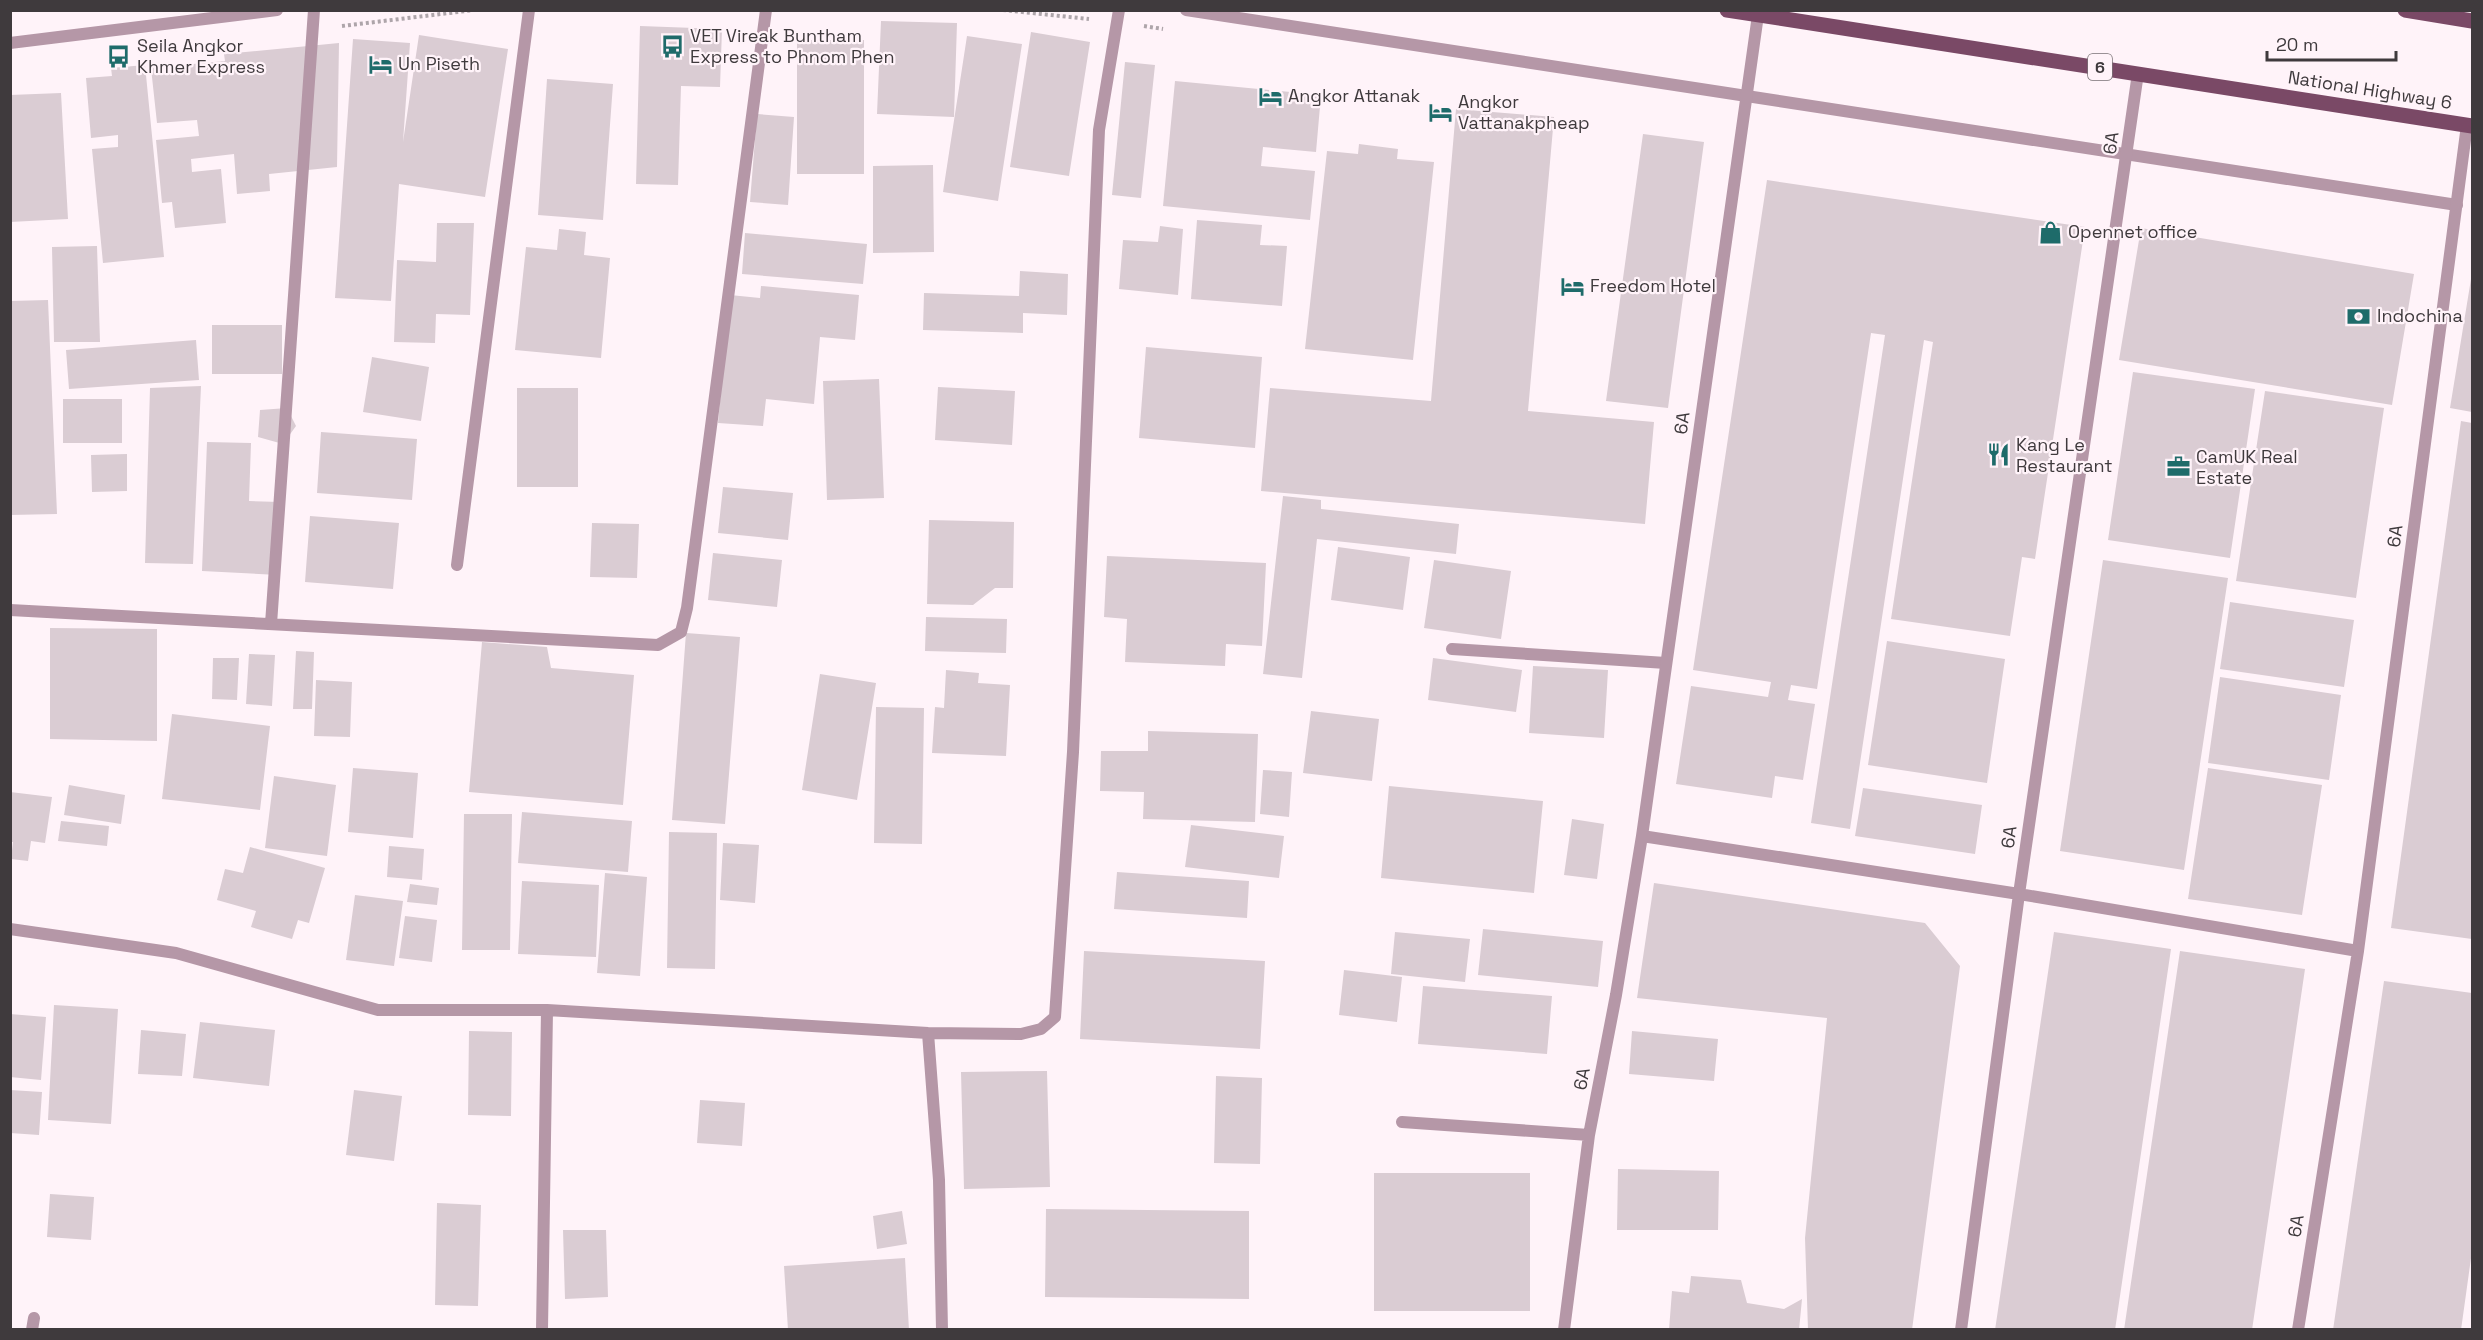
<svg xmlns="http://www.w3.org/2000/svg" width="2483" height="1340" font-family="'Space Grotesk',sans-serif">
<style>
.building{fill:#daccd3}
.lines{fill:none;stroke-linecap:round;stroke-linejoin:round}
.path{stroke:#aea5aa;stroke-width:4;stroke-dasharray:3 3;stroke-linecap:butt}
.lane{stroke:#b597a7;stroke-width:12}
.street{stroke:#b597a7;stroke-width:12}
.primary{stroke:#7a4966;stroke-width:15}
.labels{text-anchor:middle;stroke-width:4.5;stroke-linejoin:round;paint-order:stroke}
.shield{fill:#fff3f9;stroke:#797275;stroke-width:1.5}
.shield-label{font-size:16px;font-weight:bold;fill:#3f3a3d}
.poi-label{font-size:18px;fill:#3f3a3d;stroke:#fff3f9;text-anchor:start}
.street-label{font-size:18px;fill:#3f3a3d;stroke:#fff3f9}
</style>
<rect width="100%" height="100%" fill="#fff3f9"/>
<!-- building -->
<path class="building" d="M 881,21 L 957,23 L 954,117 L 877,114 Z
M 640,26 L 722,29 L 720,87 L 681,86 L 678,185 L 636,184 Z
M 1031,32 L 1090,42 L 1069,176 L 1010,167 Z
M 419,35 L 508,49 L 485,197 L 399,184 L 391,301 L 335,298 L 353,39 L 410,43 L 403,142 Z
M 967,36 L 1022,44 L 998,201 L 943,192 Z
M 797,40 L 864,40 L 864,174 L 797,174 Z
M 339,43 L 337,167 L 269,174 L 270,191 L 237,194 L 234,154 L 191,159 L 192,172 L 221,169 L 226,223 L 175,228 L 172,202 L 162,203 L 156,140 L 199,136 L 197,120 L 157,123 L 151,68 L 225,61 L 224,54 Z
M 1125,62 L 1155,65 L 1141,198 L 1112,195 Z
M 145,65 L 164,257 L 103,263 L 92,149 L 118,147 L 118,135 L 91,138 L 86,78 L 112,76 L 111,68 Z
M 547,79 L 613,84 L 603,220 L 538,215 Z
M 1175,81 L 1321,95 L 1316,152 L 1263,147 L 1261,166 L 1315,171 L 1310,220 L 1163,206 Z
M 61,93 L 68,219 L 10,222 L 10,95 Z
M 1456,109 L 1554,117 L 1528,411 L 1654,422 L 1645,524 L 1261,491 L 1270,388 L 1431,401 Z
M 757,114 L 794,117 L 788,205 L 750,202 Z
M 1643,134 L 1704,142 L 1668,408 L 1606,401 Z
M 1359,144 L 1398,149 L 1397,159 L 1434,162 L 1413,360 L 1305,349 L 1327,151 L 1358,154 Z
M 933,165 L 934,252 L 873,253 L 873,166 Z
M 1767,180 L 2085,227 L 2035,559 L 2022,557 L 2010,636 L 1891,619 L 1933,342 L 1924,340 L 1850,829 L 1811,823 L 1885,335 L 1871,333 L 1817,689 L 1791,685 L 1788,700 L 1815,704 L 1803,780 L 1775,776 L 1772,798 L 1676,784 L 1691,686 L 1768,697 L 1771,682 L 1693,670 Z
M 1197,220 L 1262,225 L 1260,245 L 1287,246 L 1282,306 L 1191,299 Z
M 437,223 L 474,223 L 470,315 L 436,314 L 435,343 L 394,342 L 397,260 L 436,262 Z
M 1160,226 L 1183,229 L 1178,295 L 1119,289 L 1123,240 L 1158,242 Z
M 2141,228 L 2414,274 L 2392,405 L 2119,360 Z
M 559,229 L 586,232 L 584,255 L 610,258 L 601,358 L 515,350 L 526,247 L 557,250 Z
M 745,233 L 867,244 L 863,284 L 742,274 Z
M 97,246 L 100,342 L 54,342 L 52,247 Z
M 1020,271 L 1068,274 L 1067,315 L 1023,313 L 1023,333 L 923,330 L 924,293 L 1019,296 Z
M 2471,279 L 2472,279 L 2472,412 L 2450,408 Z
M 761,286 L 859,295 L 855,340 L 820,337 L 814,404 L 766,399 L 763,426 L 718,423 L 730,295 L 760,298 Z
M 48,300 L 57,514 L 10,515 L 10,301 Z
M 212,325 L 282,325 L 282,374 L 212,374 Z
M 196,340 L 199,380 L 69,389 L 66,350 Z
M 1146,347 L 1262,357 L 1255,448 L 1139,438 Z
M 372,357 L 429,367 L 421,421 L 363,412 Z
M 2133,372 L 2255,389 L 2230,558 L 2108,540 Z
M 879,379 L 884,498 L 827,500 L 823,381 Z
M 201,386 L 193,564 L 145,563 L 150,388 Z
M 938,387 L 1015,391 L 1012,445 L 935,440 Z
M 517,388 L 578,388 L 578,487 L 517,487 Z
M 2265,391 L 2384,408 L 2356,598 L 2236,581 Z
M 63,399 L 122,399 L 122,443 L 63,443 Z
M 287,408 L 296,426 L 283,444 L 258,437 L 260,410 Z
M 2461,421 L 2472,423 L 2472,939 L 2391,928 Z
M 321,432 L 417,439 L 412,500 L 317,493 Z
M 207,442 L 251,443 L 249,501 L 280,502 L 278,575 L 202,571 Z
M 127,454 L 127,491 L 92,492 L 91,455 Z
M 723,487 L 793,493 L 788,540 L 718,533 Z
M 1283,496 L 1321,500 L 1321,509 L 1459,524 L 1456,554 L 1317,539 L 1302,678 L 1263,674 Z
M 310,516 L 399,523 L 393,589 L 305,582 Z
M 929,520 L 1014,522 L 1013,588 L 995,588 L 973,605 L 927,604 Z
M 592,523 L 639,524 L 637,578 L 590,577 Z
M 1338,547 L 1410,557 L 1403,610 L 1331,600 Z
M 713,553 L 782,560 L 777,607 L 708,600 Z
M 1107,556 L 1266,563 L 1262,646 L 1226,644 L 1225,666 L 1125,662 L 1127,619 L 1104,617 Z
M 1434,560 L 1511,571 L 1501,639 L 1424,628 Z
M 2103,560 L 2228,578 L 2184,870 L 2060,851 Z
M 2230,602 L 2354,620 L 2344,687 L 2220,669 Z
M 926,617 L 1007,619 L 1006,653 L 925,651 Z
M 50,628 L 157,629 L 157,741 L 50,739 Z
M 686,633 L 740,637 L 725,824 L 672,820 Z
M 1887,641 L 2005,659 L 1987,783 L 1868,765 Z
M 482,642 L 547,647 L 551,668 L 634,675 L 623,805 L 469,792 Z
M 296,651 L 314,652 L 312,709 L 293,709 Z
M 249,654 L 275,655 L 272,706 L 246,704 Z
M 213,658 L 239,658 L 237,700 L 212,699 Z
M 1433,658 L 1522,670 L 1516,712 L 1428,700 Z
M 1533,666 L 1608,670 L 1604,738 L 1529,733 Z
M 946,670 L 979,673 L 978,683 L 1010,685 L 1006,756 L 932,753 L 935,707 L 944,708 Z
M 820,674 L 876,683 L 857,800 L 802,790 Z
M 2220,677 L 2341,695 L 2329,780 L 2208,763 Z
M 316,680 L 352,682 L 350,737 L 314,736 Z
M 876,707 L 924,708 L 922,844 L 874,843 Z
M 1311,711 L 1379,719 L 1372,781 L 1303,773 Z
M 172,714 L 270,726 L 260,810 L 162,799 Z
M 1148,731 L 1258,734 L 1255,822 L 1143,819 L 1144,792 L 1100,791 L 1101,751 L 1148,751 Z
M 353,768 L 418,773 L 413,838 L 348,832 Z
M 2208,768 L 2322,785 L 2302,915 L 2188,899 Z
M 1263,770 L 1292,772 L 1289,817 L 1260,814 Z
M 274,776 L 336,785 L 327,856 L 265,848 Z
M 69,785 L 125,795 L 121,824 L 64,815 Z
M 1389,786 L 1543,801 L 1534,893 L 1381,878 Z
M 1863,788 L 1982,805 L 1975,854 L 1855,836 Z
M 10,792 L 52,797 L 45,843 L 31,841 L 28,861 L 11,859 L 13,842 L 10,842 Z
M 522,812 L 632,821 L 628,872 L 518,863 Z
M 464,814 L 512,814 L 510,950 L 462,950 Z
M 1572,819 L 1604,824 L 1597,879 L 1564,875 Z
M 61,821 L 109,826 L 107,846 L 58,841 Z
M 1191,825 L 1284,836 L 1279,878 L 1185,867 Z
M 669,832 L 717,833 L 715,969 L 667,968 Z
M 723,843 L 759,845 L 755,903 L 720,900 Z
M 389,846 L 424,849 L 422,880 L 387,877 Z
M 250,847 L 325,868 L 309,923 L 298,920 L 292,939 L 251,927 L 256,911 L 217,900 L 225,869 L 243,873 Z
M 1117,872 L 1249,881 L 1247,918 L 1114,909 Z
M 605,873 L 647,877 L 640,976 L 597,973 Z
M 522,881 L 599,885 L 596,957 L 518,954 Z
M 1654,883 L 1925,923 L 1960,966 L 1912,1330 L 1808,1330 L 1805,1238 L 1827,1018 L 1637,998 Z
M 410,884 L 439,888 L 437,905 L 407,902 Z
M 355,895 L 403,901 L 394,966 L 346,960 Z
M 405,916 L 437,920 L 432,962 L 399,958 Z
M 1483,929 L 1603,941 L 1598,987 L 1478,975 Z
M 1395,932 L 1470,939 L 1465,982 L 1391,974 Z
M 2054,932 L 2171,949 L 2115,1330 L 1995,1330 Z
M 1084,951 L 1265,961 L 1260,1049 L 1080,1039 Z
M 2180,951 L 2305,969 L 2252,1330 L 2124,1330 Z
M 1344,970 L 1402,977 L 1397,1022 L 1339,1015 Z
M 2384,981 L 2472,993 L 2472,1251 L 2461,1330 L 2333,1330 Z
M 1423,986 L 1552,996 L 1547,1054 L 1418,1044 Z
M 54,1005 L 118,1009 L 111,1124 L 48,1120 Z
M 10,1014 L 46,1017 L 41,1080 L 10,1077 Z
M 200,1022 L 275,1030 L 269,1086 L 193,1078 Z
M 141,1030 L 186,1034 L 182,1076 L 138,1074 Z
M 469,1031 L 512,1032 L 511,1116 L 468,1115 Z
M 1632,1031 L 1718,1039 L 1714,1081 L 1629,1074 Z
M 1047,1071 L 1050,1187 L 964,1189 L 961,1072 Z
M 1216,1076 L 1262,1078 L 1260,1164 L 1214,1163 Z
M 10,1090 L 42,1092 L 39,1135 L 10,1133 Z
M 354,1090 L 402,1096 L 394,1161 L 346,1155 Z
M 700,1100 L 745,1103 L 742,1146 L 697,1143 Z
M 1618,1169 L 1719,1171 L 1718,1230 L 1617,1230 Z
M 1374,1173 L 1530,1173 L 1530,1311 L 1374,1311 Z
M 50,1194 L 94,1197 L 91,1240 L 47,1237 Z
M 437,1203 L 481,1205 L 478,1306 L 435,1305 Z
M 1046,1209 L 1249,1211 L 1249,1299 L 1045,1297 Z
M 902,1211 L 907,1244 L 877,1249 L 873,1216 Z
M 563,1230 L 606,1230 L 608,1297 L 565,1299 Z
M 905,1258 L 909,1330 L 788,1330 L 784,1266 Z
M 1691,1276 L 1741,1280 L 1747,1303 L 1784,1309 L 1802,1299 L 1799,1330 L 1669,1330 L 1672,1291 L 1689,1293 Z"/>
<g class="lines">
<!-- path -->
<path class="path" d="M 1003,10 L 1089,19
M 342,26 L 474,10
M 1144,26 L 1163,29"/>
<!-- lane -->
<path class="lane" d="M 1186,10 L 2457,205
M 10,43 L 277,10
M 457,565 L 529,10
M 1452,649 L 1666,663"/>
<!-- street -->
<path class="street" d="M 10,610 L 658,645 L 681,632 L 687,608 L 766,10
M 271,624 L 314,10
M 1642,836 L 2019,894 L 2358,951
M 10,929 L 176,953 L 378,1010 L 547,1010 L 928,1033 L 1021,1034 L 1041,1029 L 1055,1017 L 1073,752 L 1099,130 L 1119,10
M 928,1033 L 939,1180 L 942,1330
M 1402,1122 L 1589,1135
M 32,1330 L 34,1318
M 542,1330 L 547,1010
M 1564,1330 L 1589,1135 L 1616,995 L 1642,836 L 1758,15
M 1961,1330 L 2019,894 L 2138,73
M 2298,1330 L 2358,951 L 2467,125"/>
<!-- primary -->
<path class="primary" d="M 1727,10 L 2472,126
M 2405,10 L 2472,21"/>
</g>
<!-- icons -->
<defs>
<symbol id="bus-bare" viewBox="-9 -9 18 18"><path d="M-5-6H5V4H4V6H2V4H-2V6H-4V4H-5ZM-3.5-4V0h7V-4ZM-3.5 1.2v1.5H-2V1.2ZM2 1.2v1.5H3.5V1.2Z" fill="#1e6b6a" stroke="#fff3f9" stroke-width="2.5" paint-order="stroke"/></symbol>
<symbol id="hotel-bare" viewBox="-9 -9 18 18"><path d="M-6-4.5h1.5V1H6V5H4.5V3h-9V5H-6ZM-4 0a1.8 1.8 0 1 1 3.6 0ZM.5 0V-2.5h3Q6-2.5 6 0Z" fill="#1e6b6a" stroke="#fff3f9" stroke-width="2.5" paint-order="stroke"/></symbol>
<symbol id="shop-bare" viewBox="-9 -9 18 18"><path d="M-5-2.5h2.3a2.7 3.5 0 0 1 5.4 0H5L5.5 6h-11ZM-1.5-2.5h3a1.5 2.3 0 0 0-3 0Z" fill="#1e6b6a" stroke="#fff3f9" stroke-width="2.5" paint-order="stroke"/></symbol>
<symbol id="bank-bare" viewBox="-9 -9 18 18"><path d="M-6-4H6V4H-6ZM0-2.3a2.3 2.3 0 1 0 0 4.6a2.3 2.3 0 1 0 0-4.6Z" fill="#1e6b6a" stroke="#fff3f9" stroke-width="2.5" paint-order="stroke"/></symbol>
<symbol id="restaurant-bare" viewBox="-9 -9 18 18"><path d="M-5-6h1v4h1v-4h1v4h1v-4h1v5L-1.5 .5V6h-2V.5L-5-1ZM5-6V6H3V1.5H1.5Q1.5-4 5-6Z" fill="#1e6b6a" stroke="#fff3f9" stroke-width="2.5" paint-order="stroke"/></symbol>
<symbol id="office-bare" viewBox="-9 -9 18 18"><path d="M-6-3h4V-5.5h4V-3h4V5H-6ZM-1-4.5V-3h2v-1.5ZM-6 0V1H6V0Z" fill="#1e6b6a" stroke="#fff3f9" stroke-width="2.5" paint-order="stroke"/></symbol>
</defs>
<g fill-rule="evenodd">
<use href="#bus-bare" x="656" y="30" width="33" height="33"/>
<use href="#bus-bare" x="102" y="40" width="33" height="33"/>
<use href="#hotel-bare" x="364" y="48" width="33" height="33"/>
<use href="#hotel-bare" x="1254" y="80" width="33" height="33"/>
<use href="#hotel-bare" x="1424" y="96" width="33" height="33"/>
<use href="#shop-bare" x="2034" y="216" width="33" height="33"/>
<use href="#hotel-bare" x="1556" y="270" width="33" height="33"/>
<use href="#bank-bare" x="2342" y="300" width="33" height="33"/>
<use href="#restaurant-bare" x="1982" y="438" width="33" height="33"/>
<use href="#office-bare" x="2162" y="450" width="33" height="33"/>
</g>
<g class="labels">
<!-- shield labels -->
<rect class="shield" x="2088" y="54" width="24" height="26" rx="4.5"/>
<g class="shield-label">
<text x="2100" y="73">6</text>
</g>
<!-- poi labels -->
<g class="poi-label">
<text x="690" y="42">VET Vireak Buntham<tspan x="690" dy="21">Express to Phnom Phen</tspan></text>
<text x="137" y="52">Seila Angkor<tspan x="137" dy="21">Khmer Express</tspan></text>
<text x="398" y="70">Un Piseth</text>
<text x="1288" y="102">Angkor Attanak</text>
<text x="1458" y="108">Angkor<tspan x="1458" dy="21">Vattanakpheap</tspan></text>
<text x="2068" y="238">Opennet office</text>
<text x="1590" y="292">Freedom Hotel</text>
<text x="2377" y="322">Indochina</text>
<text x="2016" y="451">Kang Le<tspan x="2016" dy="21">Restaurant</tspan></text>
<text x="2196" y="463">CamUK Real<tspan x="2196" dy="21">Estate</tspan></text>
</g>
<!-- street labels -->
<g class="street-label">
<text transform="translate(2370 90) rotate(9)" y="6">National Highway 6</text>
<text transform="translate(2111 143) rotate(-82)" y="6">6A</text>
<text transform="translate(1682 423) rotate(-82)" y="6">6A</text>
<text transform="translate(2395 536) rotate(-82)" y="6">6A</text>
<text transform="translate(2009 837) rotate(-82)" y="6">6A</text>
<text transform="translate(1582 1079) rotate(-79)" y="6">6A</text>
<text transform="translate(2296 1226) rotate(-81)" y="6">6A</text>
</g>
</g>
<!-- border -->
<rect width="2483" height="1340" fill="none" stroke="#3f3a3d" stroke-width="24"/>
<!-- scale -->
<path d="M2267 51v9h129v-9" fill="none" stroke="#3f3a3d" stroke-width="3"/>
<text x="2276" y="51" font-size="18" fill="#3f3a3d" stroke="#fff3f9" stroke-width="4.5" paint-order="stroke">20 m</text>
</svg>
